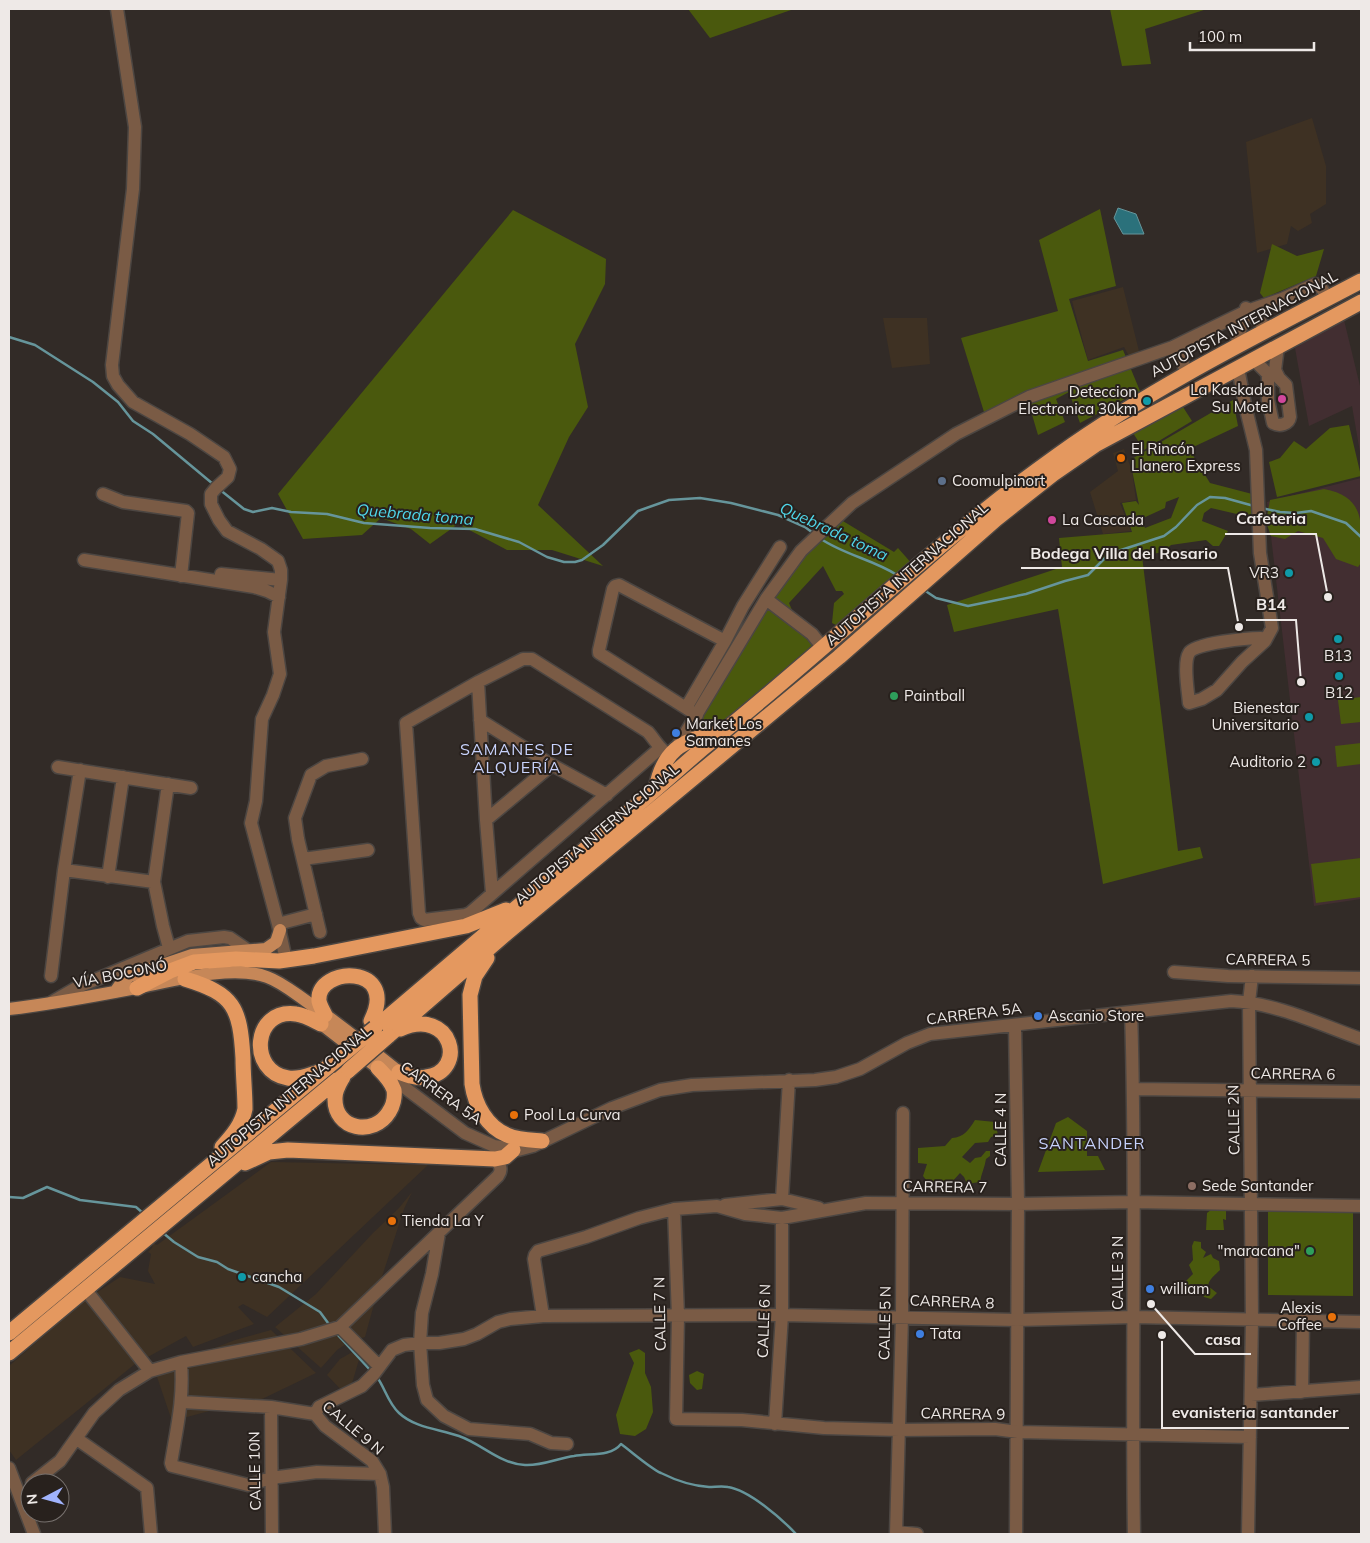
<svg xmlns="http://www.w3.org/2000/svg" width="1370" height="1543" font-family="Mulish,sans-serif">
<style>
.commercial{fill:#3e3123}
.education{fill:#422e31}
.green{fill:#4a590d;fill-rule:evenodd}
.water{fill:#2b717b;stroke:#66959b}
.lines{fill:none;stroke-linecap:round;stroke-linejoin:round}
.stream{stroke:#66959b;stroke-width:2.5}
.minor-casing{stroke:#4c4642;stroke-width:15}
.major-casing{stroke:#4c4642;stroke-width:15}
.highway-casing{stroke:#4c4642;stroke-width:18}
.minor{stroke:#7a5b45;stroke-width:12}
.major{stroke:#c68758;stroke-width:12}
.highway{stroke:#e4985f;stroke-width:15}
.highway-bridge-casing{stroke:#4c4642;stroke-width:18;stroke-linecap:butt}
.highway-bridge{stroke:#e4985f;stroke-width:15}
.hotel-dot{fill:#d1479c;stroke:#28211d;stroke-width:2}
.culture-dot{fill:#0f9aa8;stroke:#28211d;stroke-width:2}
.food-dot{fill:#e8710a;stroke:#28211d;stroke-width:2}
.service-dot{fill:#5c6f8a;stroke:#28211d;stroke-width:2}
.leisure-dot{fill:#2e9e5b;stroke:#28211d;stroke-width:2}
.shop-dot{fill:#3f7fe0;stroke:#28211d;stroke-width:2}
.education-dot{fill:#8d6e63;stroke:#28211d;stroke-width:2}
.labels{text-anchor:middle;stroke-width:4;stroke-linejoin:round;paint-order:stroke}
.street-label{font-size:15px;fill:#eee9e7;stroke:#28211d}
.poi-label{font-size:15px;fill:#eee9e7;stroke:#28211d;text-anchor:start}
.water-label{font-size:16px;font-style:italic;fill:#4fd6e9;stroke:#28211d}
.neighbourhood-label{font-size:16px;letter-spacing:1px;fill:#c7d2fc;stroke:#28211d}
.leader{fill:none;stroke:#eee9e7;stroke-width:2}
.callout-dot{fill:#eee9e7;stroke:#28211d;stroke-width:2}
.callout-label{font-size:16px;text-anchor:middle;font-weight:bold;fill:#eee9e7;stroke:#28211d;stroke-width:4;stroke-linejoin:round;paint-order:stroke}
</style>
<rect width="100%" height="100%" fill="#322b27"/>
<!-- commercial -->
<path class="commercial" d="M 1312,118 L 1326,166 L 1326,204 L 1310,214 L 1312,223 L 1298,231 L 1291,226 L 1287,244 L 1257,253 L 1246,142 Z
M 1123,287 L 1140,355 L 1131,360 L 1124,347 L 1088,360 L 1072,301 Z
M 927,318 L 930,364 L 892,368 L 883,318 Z
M 1124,449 L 1132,471 L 1136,500 L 1120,503 L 1131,531 L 1103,534 L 1090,492 L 1118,471 L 1113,453 Z
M 271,1162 L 428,1165 L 267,1317 L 243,1304 L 238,1307 L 254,1324 L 193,1347 L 186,1336 L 135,1364 L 16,1460 L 9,1450 L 9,1366 L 84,1301 L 120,1277 L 155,1284 L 148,1271 L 151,1254 L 148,1252 L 152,1248 L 153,1243 L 157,1245 Z
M 412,1192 L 404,1209 L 379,1286 L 365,1337 L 349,1342 L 337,1350 L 321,1368 L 275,1327 L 316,1294 L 373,1233 L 399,1208 Z
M 271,1330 L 316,1373 L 258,1401 L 228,1406 L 172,1421 L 155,1371 L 235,1340 Z
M 363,1346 L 348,1397 L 327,1375 L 340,1359 Z"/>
<!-- education -->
<path class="education" d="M 1344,320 L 1361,390 L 1361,458 L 1352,406 L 1309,426 L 1295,348 Z
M 1361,478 L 1361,899 L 1314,906 L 1267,502 Z"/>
<!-- green -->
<path class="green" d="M 688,9 L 794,9 L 710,38 Z
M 1110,9 L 1207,9 L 1145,29 L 1151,64 L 1122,66 Z
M 1100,209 L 1116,286 L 1069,299 L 1088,361 L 1123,350 L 1140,391 L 1080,423 L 1069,392 L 1056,399 L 1065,422 L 1038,435 L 1028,401 L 1092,373 L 984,412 L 961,338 L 1058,311 L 1039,240 Z
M 513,210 L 606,259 L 605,284 L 575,344 L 588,407 L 569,437 L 538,505 L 603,566 L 552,550 L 507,550 L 458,524 L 430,544 L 411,529 L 381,518 L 362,535 L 303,539 L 278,494 Z
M 1272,244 L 1297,256 L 1324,249 L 1316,276 L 1264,298 L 1260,293 Z
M 1233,400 L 1238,426 L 1189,449 L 1210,483 L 1256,495 L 1254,518 L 1211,508 L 1204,513 L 1202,521 L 1228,531 L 1219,546 L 1213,546 L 1206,540 L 1171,545 L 1163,552 L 1142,556 L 1178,851 L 1200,847 L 1203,858 L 1103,884 L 1058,609 L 954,632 L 947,605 L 1062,567 L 1059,538 L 1132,532 L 1122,503 L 1136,501 L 1139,505 L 1130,460 ZM 1179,497 L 1171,518 L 1145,528 L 1141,519 L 1165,508 L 1166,502 Z
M 1183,407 L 1192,421 L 1144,450 L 1133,433 Z
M 1349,425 L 1361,476 L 1277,497 L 1269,462 L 1280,458 L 1294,441 L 1306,449 L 1330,428 Z
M 1324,489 C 1368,497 1361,527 1361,563 L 1358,567 L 1336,559 L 1323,538 L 1298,531 L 1285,539 L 1271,536 L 1266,522 L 1270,500 Z
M 838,518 L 894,552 L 898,548 L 913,565 L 838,626 L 832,623 L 834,603 L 844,594 L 842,591 L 836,591 L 823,566 L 789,603 L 792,610 L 789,614 L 768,598 Z
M 770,605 L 813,645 L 720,729 L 710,720 L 702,726 L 707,733 L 692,735 Z
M 1361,697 L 1361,722 L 1341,724 L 1338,700 Z
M 1361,743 L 1361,764 L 1337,767 L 1335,746 Z
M 1361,858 L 1361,897 L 1316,903 L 1311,864 Z
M 1068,1117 L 1087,1131 L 1087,1156 L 1098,1156 L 1105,1170 L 1038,1172 L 1056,1123 Z
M 975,1120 L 995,1122 L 998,1135 L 991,1137 L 988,1142 L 975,1143 L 962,1157 L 970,1163 L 975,1158 L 981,1157 L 986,1151 L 990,1151 L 990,1156 L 986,1159 C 985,1167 981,1174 980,1182 L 973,1183 L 968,1186 L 964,1177 L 960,1173 C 946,1189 938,1196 923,1176 L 927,1164 L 918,1163 L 918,1148 L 945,1146 L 952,1138 C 964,1137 968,1131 975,1120 Z
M 1268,1207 L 1353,1207 L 1353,1296 L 1268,1295 Z
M 1212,1209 L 1226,1210 L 1226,1220 L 1223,1219 L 1224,1230 L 1206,1230 L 1207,1213 Z
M 1194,1241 L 1201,1242 L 1201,1248 L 1206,1252 L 1203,1258 L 1211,1254 L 1213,1258 L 1219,1261 L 1220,1270 C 1215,1275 1209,1279 1208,1286 L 1217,1293 L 1211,1299 L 1204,1297 L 1200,1290 L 1187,1287 L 1185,1282 L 1193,1274 L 1189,1265 L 1193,1260 L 1192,1246 Z
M 639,1349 L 645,1353 L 645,1373 L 651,1387 L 653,1412 L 646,1429 L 635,1436 L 620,1434 L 616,1415 L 634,1363 L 629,1353 Z
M 697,1371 L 704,1374 L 702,1389 L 697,1390 L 690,1383 L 689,1375 Z"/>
<!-- water -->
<path class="water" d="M 1118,208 L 1136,214 L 1144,234 L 1123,234 L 1114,218 Z"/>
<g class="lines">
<!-- stream -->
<path class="stream" d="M 9,337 L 35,345 L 93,382 L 118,402 L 133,421 L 153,434 L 213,484
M 219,489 L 244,509 L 253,512 L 272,508 L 291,512 L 327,514 L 364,523 L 430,528 L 475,529 L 519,542 L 547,557 L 564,562 L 575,562 L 582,560 L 603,545 L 638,511 L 669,500 L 700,498 L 731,503 L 778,515 L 805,527 L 813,533
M 1261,508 L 1280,512 L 1296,513 L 1311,511 L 1346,523 L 1361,537
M 821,539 C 845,555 874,560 897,575
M 924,590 L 936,598 L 968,606 L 1026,594 L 1065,581 L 1088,575 L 1107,556 L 1121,550 L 1164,536 L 1176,527 L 1197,505 L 1210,497 L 1225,498 L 1254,506
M 9,1197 L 23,1198 L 47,1187 L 80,1200 L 136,1207 L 144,1214
M 162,1232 L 174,1242 L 198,1257 L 217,1262 L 228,1269 L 279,1287 L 320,1312 L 331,1327
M 336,1333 L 371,1371
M 377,1377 C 385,1388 388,1403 399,1413 C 415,1428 439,1429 459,1436 C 482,1444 500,1464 525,1465 C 542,1466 558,1458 574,1456 C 589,1453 611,1457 621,1444 C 632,1452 650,1468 661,1473 C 675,1480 693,1486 709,1487 C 715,1487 722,1486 728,1487 C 749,1490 782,1519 796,1534"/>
<defs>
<path id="minor" d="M 117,9 L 135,127 L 133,189 L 112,365 L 113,376 L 118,385 L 133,402 L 190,434 L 224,457 L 230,469 L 228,477 L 216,488 L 211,494 L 211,504 L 219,520 L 227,531 L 261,549 L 278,561 L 281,570 L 281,580 L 274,632 L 280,674 L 273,695 L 262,719 L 256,801 L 251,823 L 278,924 L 286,960
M 1247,311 L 1268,329
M 1236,346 L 1246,308
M 1173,347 L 1188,373
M 1253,359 L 1267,373 L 1268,377 L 1268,400 L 1273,423 C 1280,427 1289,424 1290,417 L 1286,385 L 1279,378 L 1275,370 L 1278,346
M 1238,368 L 1245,405 L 1256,450 L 1260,553 L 1272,628 L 1265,641 L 1242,662 L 1217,690 L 1202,699 L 1189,703 C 1188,691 1183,663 1189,653 C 1194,643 1249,638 1261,638 L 1265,641
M 103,494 L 123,502 L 186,511 L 188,513 L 181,576
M 84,560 L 254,587 L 267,591 L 279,597
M 221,574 L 281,580
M 766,599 L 812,634 L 823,648
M 478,682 L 486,820 L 492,893
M 686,708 L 725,641 L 743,606 L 780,547
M 697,715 L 599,653 L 599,650 L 613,589 L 615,586 L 619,585 L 725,641
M 480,720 L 552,765 L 607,795
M 677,747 L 766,599 L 801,551 L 852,503 L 956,434 L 1029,397 L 1173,347 L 1247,311 L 1282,299 L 1315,284 L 1320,286 L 1328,298
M 659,749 L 470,913 L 465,915 L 424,920 L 421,918 L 419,913 L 406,723 L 478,682 L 523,659 L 532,659 L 648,732 C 656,741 659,749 669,755
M 58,767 L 191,788
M 168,784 L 154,882 L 163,926 L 169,948
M 486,820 L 552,765
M 303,859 L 368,850
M 64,870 L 154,882
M 108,877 L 123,777
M 278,924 L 316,914
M 320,932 L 298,839 L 295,818 L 311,775 L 326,766 L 362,759
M 1174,972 L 1228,976 L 1361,978
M 51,976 L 64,870 L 80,770
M 52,1002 L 78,987 L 188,941 L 224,937 L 230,938 L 249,951
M 1131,1012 C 1137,1186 1131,1360 1134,1534
M 1015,1025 L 1018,1204 L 1016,1534
M 388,1075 L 465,1133 L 494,1146 L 518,1150 L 533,1146 L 612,1108 L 660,1090 L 692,1085 L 815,1080 L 836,1077 L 860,1069 L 907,1043 L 930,1034 L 1231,1001 C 1276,1003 1319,1024 1361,1039
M 1134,1089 L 1361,1092
M 782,1199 L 789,1080
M 725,1205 L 782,1199 L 819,1208
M 674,1209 L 678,1316 L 676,1419 L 742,1420 L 824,1428 L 899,1430 L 995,1429 L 1018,1432 L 1250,1437
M 439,1233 L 432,1274 L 422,1313 L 420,1343 L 423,1385 L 427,1400 L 444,1416 L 469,1429 L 530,1434 L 551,1443 L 567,1444
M 85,1289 L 150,1371
M 543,1316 L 534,1259 L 535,1255 L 538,1251 L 586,1237 L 639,1218 L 674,1209 L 717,1206 L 745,1214 L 782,1218 L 866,1203 L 1018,1204 L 1134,1202 L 1361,1206
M 340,1327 L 379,1366
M 181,1362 C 184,1398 177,1427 171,1463 L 172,1466 L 248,1485 L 271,1478 L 317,1472 L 380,1474
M 1302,1392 L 1303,1321
M 1251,1395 L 1361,1387
M 182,1402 L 271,1407 L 315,1414
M 271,1407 L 272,1534
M 315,1414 L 319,1407 L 362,1386 L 374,1374 L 392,1350 L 404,1345 L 420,1343 L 439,1343 L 464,1339 L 477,1334 L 498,1322 L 510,1319 L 543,1316 L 782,1315 L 1017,1320 L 1134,1317 L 1361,1322
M 315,1414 L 325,1426 L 372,1461 L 380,1474 L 383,1487 L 385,1534
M 775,1424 L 782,1315 L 782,1218
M 77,1439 L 147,1488 L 151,1534
M 9,1468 L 34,1534
M 32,1483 L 60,1461 L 94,1413 L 119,1390 L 150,1371 L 181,1362 L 301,1339 L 340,1327 L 498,1176 C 503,1169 500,1165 495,1159
M 897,1532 L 917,1534
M 896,1534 L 902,1317 L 903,1113
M 1248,1534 L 1252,1320 L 1249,1002 L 1252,976"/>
<path id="major" d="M 115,992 L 122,982 L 130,976 L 192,955 L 266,949 L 276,942 L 280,930
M 9,1009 C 52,1004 94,996 136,988 C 172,981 232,964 267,977 C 281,982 293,992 306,1001 C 338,1023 369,1048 399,1072
M 315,1019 L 378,1068"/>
<path id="highway" d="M 656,789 C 663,751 681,740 717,733
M 487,958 L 475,976 L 470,995 L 472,1084 C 475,1105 487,1127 507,1135 C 518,1140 530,1140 542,1141
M 185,979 C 234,994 240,1007 243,1058 C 243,1075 245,1092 245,1109 C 242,1124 233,1135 222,1147
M 137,988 L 170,971 L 194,962 L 236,959 L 279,961 L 314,956 L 466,926 L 506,910
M 325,1015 C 323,1011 320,1006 319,1001 C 316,966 400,963 371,1021
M 375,1028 L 656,789 L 703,748 C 823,653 933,544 1058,455 C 1153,387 1258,335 1361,281
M 388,1036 L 509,931 L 839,657 L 996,519 L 1053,474 L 1095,445 L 1361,302
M 319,1072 C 309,1075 299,1080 288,1078 C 248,1072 252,1008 296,1014 C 305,1015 313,1020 321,1024
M 399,1072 C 407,1075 417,1079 426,1077 C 468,1072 453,1006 400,1029
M 343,1077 C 339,1084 335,1090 335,1098 C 334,1130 374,1137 389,1112 C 393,1106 395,1097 394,1090 C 391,1081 384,1074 378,1068
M 245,1163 L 269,1152 L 288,1150 L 495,1159 L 505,1157 L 513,1150
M 9,1333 L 329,1066
M 9,1353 L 349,1070"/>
</defs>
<!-- minor casing -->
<use href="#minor" class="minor-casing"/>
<!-- major casing -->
<use href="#major" class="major-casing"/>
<!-- highway casing -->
<use href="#highway" class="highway-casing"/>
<!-- minor -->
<use href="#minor" class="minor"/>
<!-- major -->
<use href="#major" class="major"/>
<!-- highway -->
<use href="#highway" class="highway"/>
<defs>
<path id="highway-bridge" d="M 329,1066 L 375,1028
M 349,1070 L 388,1036"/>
</defs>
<!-- highway-bridge casing -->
<use href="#highway-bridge" class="highway-bridge-casing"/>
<!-- highway-bridge -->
<use href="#highway-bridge" class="highway-bridge"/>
</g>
<!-- markers -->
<g class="hotel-dot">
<circle cx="1282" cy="399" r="5"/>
<circle cx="1052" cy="520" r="5"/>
</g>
<g class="culture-dot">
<circle cx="1147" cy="401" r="5"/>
<circle cx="1289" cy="573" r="5"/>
<circle cx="1338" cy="639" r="5"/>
<circle cx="1339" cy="676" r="5"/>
<circle cx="1309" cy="717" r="5"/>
<circle cx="1316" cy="762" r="5"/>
<circle cx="242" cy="1277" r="5"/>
</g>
<g class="food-dot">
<circle cx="1121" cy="458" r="5"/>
<circle cx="514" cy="1115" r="5"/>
<circle cx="392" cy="1221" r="5"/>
<circle cx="1332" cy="1317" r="5"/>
</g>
<circle class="service-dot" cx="942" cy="481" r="5"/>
<g class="leisure-dot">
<circle cx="894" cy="696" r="5"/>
<circle cx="1310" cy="1251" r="5"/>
</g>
<g class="shop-dot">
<circle cx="676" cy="733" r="5"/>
<circle cx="1038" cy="1016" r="5"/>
<circle cx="1150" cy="1289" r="5"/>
<circle cx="920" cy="1334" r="5"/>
</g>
<circle class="education-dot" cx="1192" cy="1186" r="5"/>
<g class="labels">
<!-- street labels -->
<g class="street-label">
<text transform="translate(1244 324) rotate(-28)" y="5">AUTOPISTA INTERNACIONAL</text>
<text transform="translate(907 574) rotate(-41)" y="5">AUTOPISTA INTERNACIONAL</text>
<text transform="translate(597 834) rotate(-40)" y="5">AUTOPISTA INTERNACIONAL</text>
<text transform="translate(1268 960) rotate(1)" y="5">CARRERA 5</text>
<text transform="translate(120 974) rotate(-11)" y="5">VÍA BOCONÓ</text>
<text transform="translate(974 1014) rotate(-7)" y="5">CARRERA 5A</text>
<text transform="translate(1293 1074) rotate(1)" y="5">CARRERA 6</text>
<text transform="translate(441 1093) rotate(36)" y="5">CARRERA 5A</text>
<text transform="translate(289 1096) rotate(-40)" y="5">AUTOPISTA INTERNACIONAL</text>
<text transform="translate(1234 1120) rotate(-91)" y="5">CALLE 2N</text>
<text transform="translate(1001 1130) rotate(-90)" y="5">CALLE 4 N</text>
<text transform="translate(945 1187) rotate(1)" y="5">CARRERA 7</text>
<text transform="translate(1118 1273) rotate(-90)" y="5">CALLE 3 N</text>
<text transform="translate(952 1302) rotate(2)" y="5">CARRERA 8</text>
<text transform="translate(660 1314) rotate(-91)" y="5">CALLE 7 N</text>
<text transform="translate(764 1321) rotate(-88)" y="5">CALLE 6 N</text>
<text transform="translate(885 1323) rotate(-89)" y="5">CALLE 5 N</text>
<text transform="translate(963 1414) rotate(1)" y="5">CARRERA 9</text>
<text transform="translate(353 1428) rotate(40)" y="5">CALLE 9 N</text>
<text transform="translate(255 1471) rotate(-91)" y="5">CALLE 10N</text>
</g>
<!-- poi labels -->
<g class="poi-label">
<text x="1272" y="395" text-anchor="end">La Kaskada<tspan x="1272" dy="17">Su Motel</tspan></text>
<text x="1137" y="397" text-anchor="end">Deteccion<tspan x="1137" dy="17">Electronica 30km</tspan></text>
<text x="1131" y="454">El Rincón<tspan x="1131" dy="17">Llanero Express</tspan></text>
<text x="952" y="486">Coomulpinort</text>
<text x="1062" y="525">La Cascada</text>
<text x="1279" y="578" text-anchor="end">VR3</text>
<text x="1338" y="661" text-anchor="middle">B13</text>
<text x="1339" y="698" text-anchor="middle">B12</text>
<text x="904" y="701">Paintball</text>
<text x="1299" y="713" text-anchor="end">Bienestar<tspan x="1299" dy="17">Universitario</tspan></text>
<text x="686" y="729">Market Los<tspan x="686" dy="17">Samanes</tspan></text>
<text x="1306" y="767" text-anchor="end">Auditorio 2</text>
<text x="1048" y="1021">Ascanio Store</text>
<text x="524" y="1120">Pool La Curva</text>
<text x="1202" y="1191">Sede Santander</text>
<text x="402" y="1226">Tienda La Y</text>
<text x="1300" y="1256" text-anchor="end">"maracana"</text>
<text x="252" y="1282">cancha</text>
<text x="1160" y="1294">william</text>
<text x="1322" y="1313" text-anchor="end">Alexis<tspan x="1322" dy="17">Coffee</tspan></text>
<text x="930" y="1339">Tata</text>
</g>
<!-- water labels -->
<g class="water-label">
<text transform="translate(415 514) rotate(5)" y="6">Quebrada toma</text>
<text transform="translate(834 531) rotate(25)" y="6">Quebrada toma</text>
</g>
<!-- neighbourhood labels -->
<g class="neighbourhood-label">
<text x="517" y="755">SAMANES DE<tspan x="517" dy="18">ALQUERÍA</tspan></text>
<text x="1092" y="1149">SANTANDER</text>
</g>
</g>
<!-- callouts -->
<path class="leader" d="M1328 597L1316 534H1225M1239 627L1228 568H1021M1301 682L1296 620H1246M1151 1304L1195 1354H1251M1162 1335L1162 1428H1349"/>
<g class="callout-dot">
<circle cx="1328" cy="597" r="5"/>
<circle cx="1239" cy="627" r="5"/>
<circle cx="1301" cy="682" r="5"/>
<circle cx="1151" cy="1304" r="5"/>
<circle cx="1162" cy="1335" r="5"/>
</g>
<g class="callout-label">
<text x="1271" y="524">Cafeteria</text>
<text x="1124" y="559">Bodega Villa del Rosario</text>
<text x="1271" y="610">B14</text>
<text x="1223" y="1345">casa</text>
<text x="1255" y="1418">evanisteria santander</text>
</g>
<!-- border -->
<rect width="1370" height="1543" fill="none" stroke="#eee9e7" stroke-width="20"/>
<!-- north arrow -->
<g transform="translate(45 1498) rotate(264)"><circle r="24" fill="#28211d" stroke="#77716e"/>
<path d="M0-4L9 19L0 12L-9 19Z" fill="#a1b3fd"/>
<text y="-8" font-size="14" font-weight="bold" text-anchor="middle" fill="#eee9e7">N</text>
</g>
<!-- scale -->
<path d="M1190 42v8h124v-8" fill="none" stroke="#eee9e7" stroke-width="2.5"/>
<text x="1198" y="42" font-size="15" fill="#eee9e7" stroke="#28211d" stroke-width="4" paint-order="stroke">100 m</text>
</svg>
